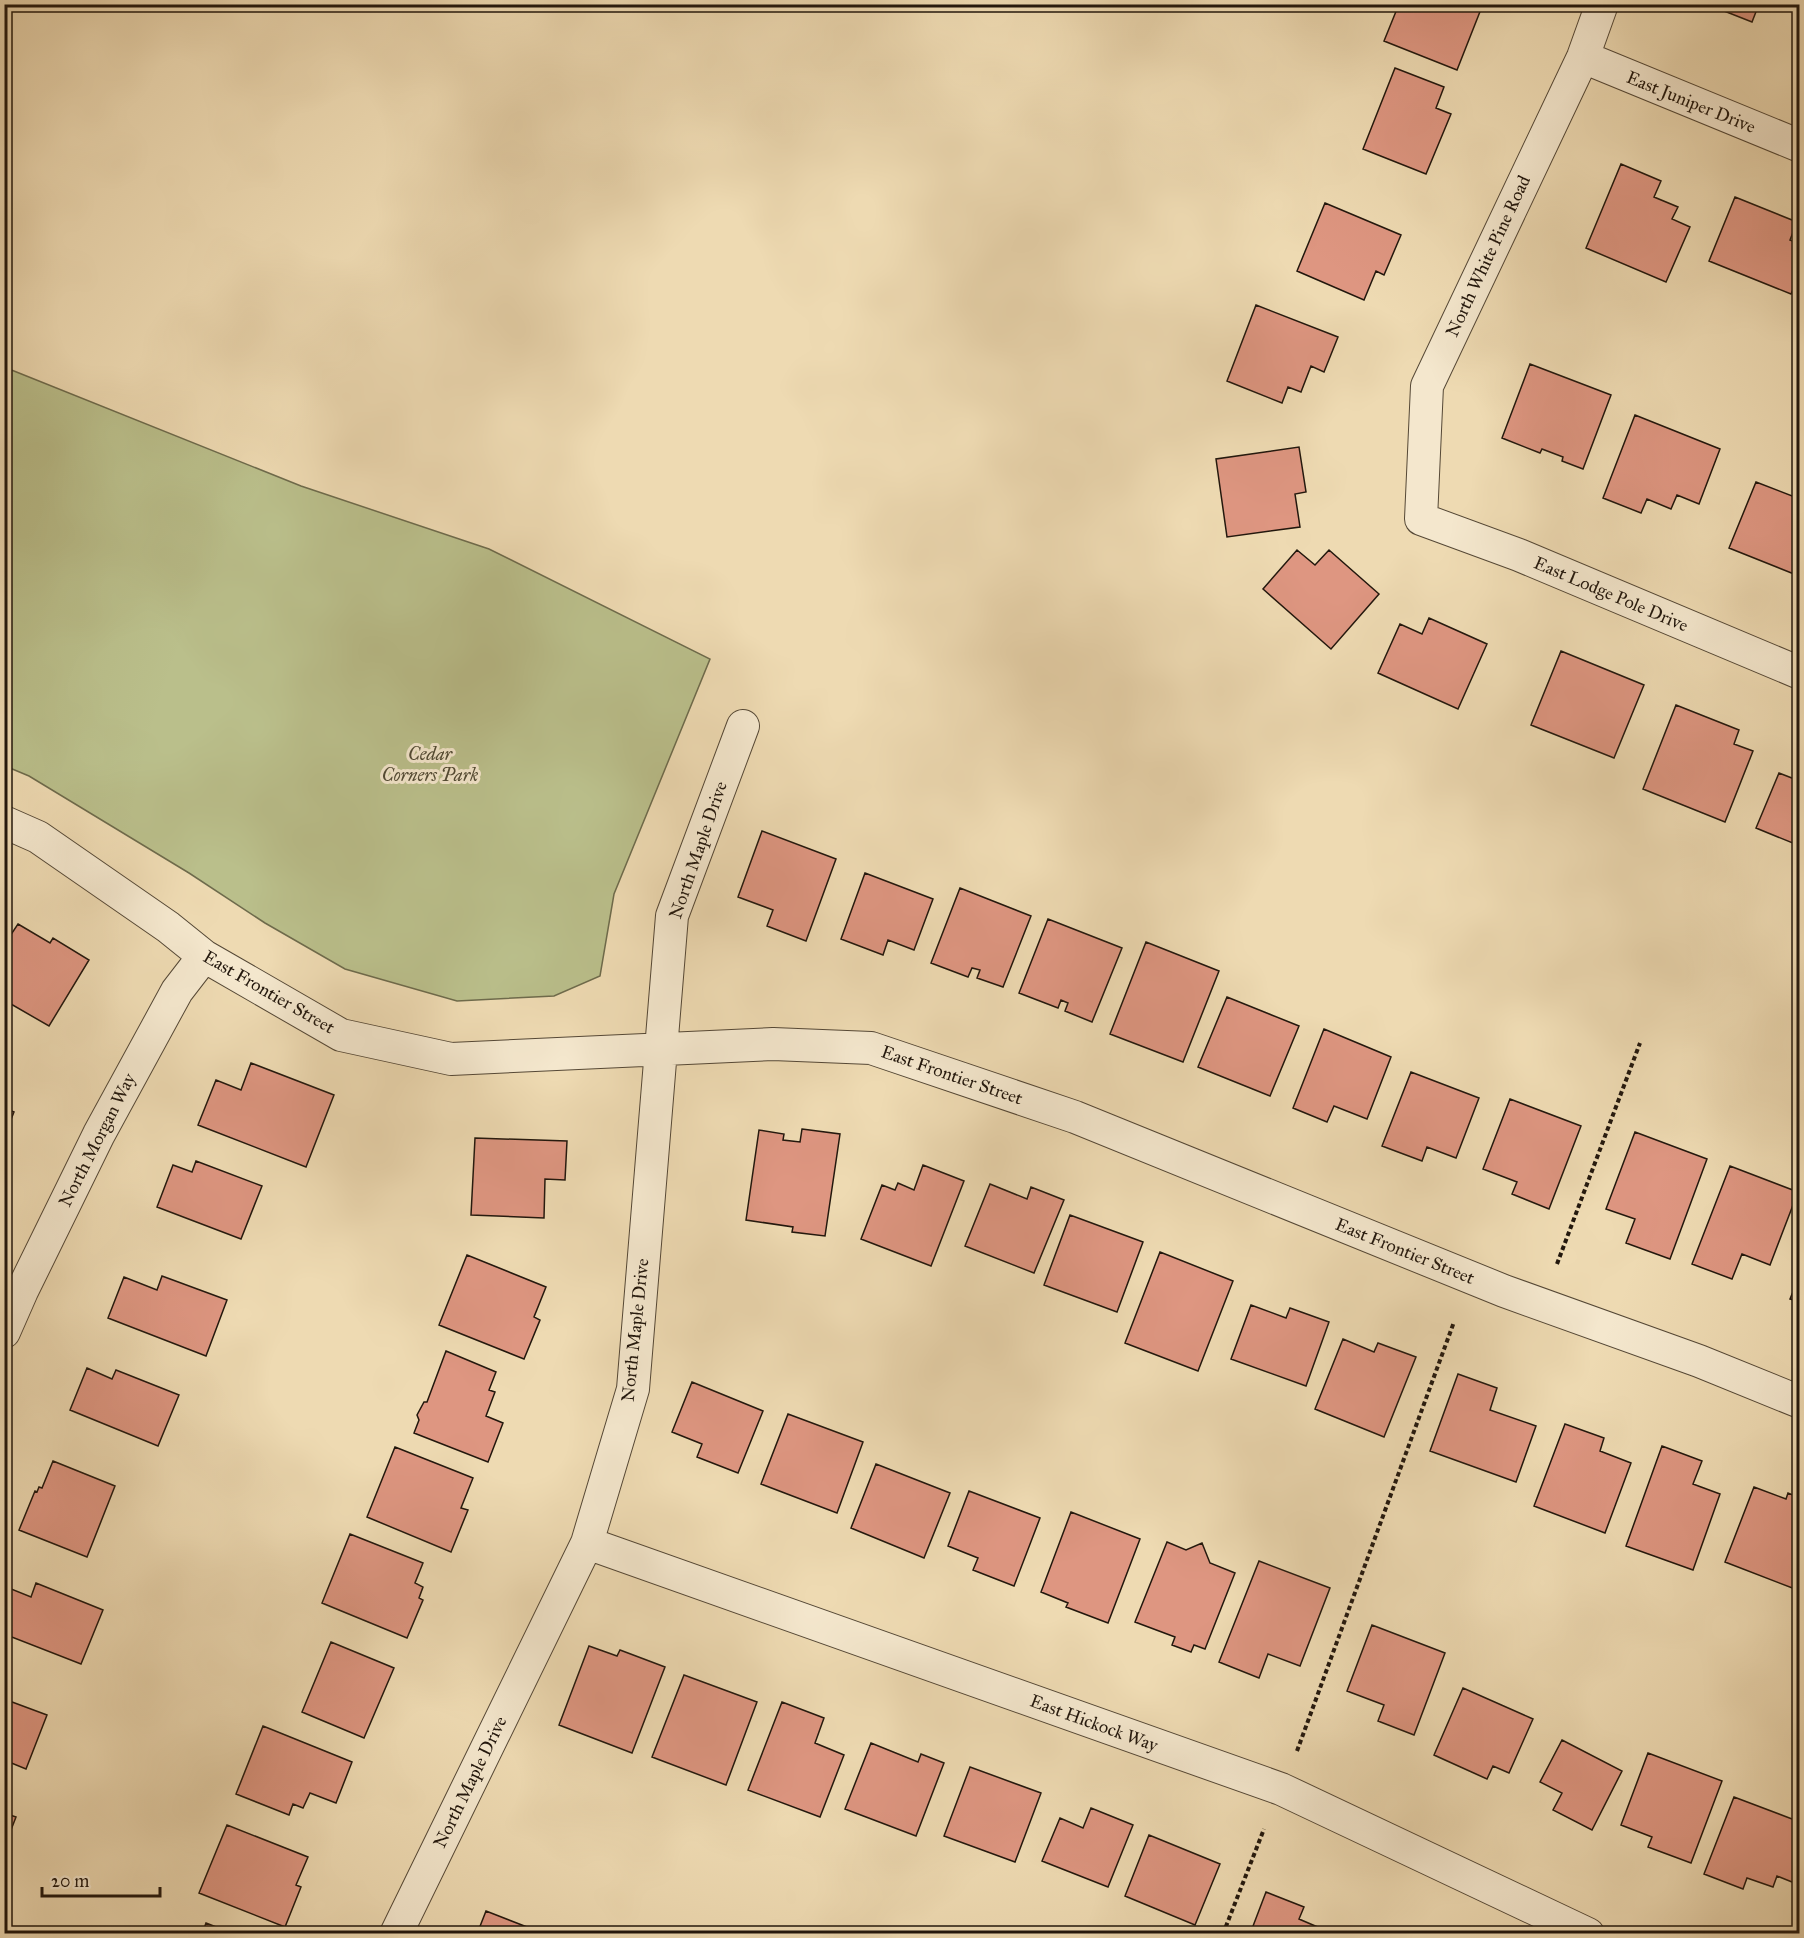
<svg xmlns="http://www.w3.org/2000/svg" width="1804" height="1938" font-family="'IM FELL Great Primer',serif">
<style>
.green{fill:#babf8b;stroke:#6e6b4c;stroke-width:1.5}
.building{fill:#de9681;stroke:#22170d;stroke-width:1.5}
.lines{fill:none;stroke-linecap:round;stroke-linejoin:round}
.street-casing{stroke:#554836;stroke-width:34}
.path{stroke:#22170d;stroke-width:4;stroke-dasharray:4.5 3;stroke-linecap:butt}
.street{stroke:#f4e7cd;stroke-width:32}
.labels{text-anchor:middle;stroke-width:6;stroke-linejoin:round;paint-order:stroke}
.street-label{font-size:18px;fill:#22170d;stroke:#f4e7cd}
.park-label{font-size:18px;font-style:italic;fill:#504933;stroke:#f4e7cd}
</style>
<rect width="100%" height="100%" fill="#eedab2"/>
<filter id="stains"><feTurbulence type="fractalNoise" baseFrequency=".00333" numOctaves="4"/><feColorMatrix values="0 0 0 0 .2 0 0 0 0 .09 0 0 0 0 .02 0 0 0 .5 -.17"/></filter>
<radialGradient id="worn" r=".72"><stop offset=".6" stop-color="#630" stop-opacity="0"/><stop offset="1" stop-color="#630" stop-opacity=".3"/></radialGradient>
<!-- green -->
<path class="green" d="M 4,367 L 301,486 L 489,549 L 710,659 L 614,894 L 600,976 L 554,996 L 457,1001 L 345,969 L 265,923 L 189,873 L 29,776 L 5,766 Z"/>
<!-- building -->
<path class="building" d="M 1399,4 L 1483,4 L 1457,70 L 1384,41 Z
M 1715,4 L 1759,4 L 1752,22 L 1714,7 Z
M 1395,68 L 1444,87 L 1436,108 L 1451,114 L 1426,174 L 1363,149 Z
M 1621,164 L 1661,181 L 1654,197 L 1678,207 L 1672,219 L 1690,227 L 1666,282 L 1586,248 Z
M 1735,197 L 1797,222 L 1790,240 L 1800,244 L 1800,274 L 1791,294 L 1709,261 Z
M 1325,203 L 1401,235 L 1384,275 L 1376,271 L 1364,300 L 1297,271 Z
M 1256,305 L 1338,337 L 1324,372 L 1311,366 L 1301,392 L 1288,387 L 1282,403 L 1227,381 Z
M 1530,364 L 1611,395 L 1583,469 L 1562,461 L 1563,457 L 1542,449 L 1540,453 L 1502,438 Z
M 1635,415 L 1720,449 L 1699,504 L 1677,495 L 1671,509 L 1647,499 L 1641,513 L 1603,498 Z
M 1299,447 L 1306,492 L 1295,494 L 1300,527 L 1227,537 L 1216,459 Z
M 1756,482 L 1800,499 L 1800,560 L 1794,574 L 1729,548 Z
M 1297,550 L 1315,565 L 1329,550 L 1379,594 L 1331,649 L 1263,589 Z
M 1429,618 L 1487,644 L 1458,709 L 1378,673 L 1400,624 L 1422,634 Z
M 1561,651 L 1644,685 L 1614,758 L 1531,725 Z
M 1676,705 L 1739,730 L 1734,744 L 1753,751 L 1725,822 L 1643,789 Z
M 1779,773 L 1797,780 L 1800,775 L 1800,846 L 1756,828 Z
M 762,831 L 836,859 L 806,941 L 767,926 L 773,910 L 738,897 Z
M 865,873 L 933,899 L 914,950 L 888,940 L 883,955 L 841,939 Z
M 960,888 L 1031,916 L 1003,987 L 977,978 L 980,970 L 972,968 L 968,977 L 931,963 Z
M 1048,919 L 1122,948 L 1092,1022 L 1065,1011 L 1068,1003 L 1061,1000 L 1058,1008 L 1019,993 Z
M 18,924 L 50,943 L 53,938 L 89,960 L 49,1026 L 4,1000 L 4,945 Z
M 1146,942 L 1219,971 L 1183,1062 L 1110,1034 Z
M 1227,997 L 1299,1026 L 1270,1096 L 1198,1067 Z
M 1324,1029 L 1391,1057 L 1367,1119 L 1334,1106 L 1327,1122 L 1293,1108 Z
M 251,1063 L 334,1095 L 306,1167 L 198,1125 L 216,1080 L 241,1090 Z
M 1411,1072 L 1479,1098 L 1456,1158 L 1427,1147 L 1422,1161 L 1382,1146 Z
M 1510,1099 L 1581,1126 L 1549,1209 L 1512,1194 L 1517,1182 L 1483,1169 Z
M 4,1108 L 14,1112 L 4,1137 Z
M 802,1129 L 840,1134 L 825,1236 L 792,1232 L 793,1227 L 746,1220 L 759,1130 L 784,1134 L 783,1140 L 800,1142 Z
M 1635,1132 L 1707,1159 L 1670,1259 L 1626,1243 L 1635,1219 L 1606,1209 Z
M 475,1138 L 567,1141 L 565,1180 L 545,1179 L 544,1218 L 471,1215 Z
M 196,1161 L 262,1186 L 241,1239 L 157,1207 L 173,1165 L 192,1172 Z
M 923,1165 L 964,1181 L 931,1266 L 861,1239 L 882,1185 L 895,1190 L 898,1183 L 914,1190 Z
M 1730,1166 L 1798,1192 L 1770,1265 L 1742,1254 L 1732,1279 L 1692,1264 Z
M 990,1184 L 1027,1199 L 1031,1187 L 1064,1200 L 1034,1273 L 965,1246 Z
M 1070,1215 L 1143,1242 L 1117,1312 L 1044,1285 Z
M 1160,1252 L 1233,1281 L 1198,1371 L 1125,1343 Z
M 467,1255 L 546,1287 L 534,1317 L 540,1320 L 524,1359 L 439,1325 Z
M 1800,1275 L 1800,1302 L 1790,1299 Z
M 162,1276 L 227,1300 L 206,1356 L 108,1318 L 124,1277 L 157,1290 Z
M 1251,1305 L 1286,1318 L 1290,1308 L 1329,1322 L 1306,1386 L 1231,1359 Z
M 1343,1339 L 1374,1352 L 1378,1343 L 1416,1357 L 1384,1437 L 1315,1409 Z
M 446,1351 L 496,1372 L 489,1390 L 495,1392 L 486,1416 L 503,1423 L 488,1462 L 414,1433 L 419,1420 L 417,1415 L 424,1402 L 427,1402 Z
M 87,1368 L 112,1379 L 116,1370 L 179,1395 L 158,1446 L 70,1410 Z
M 1458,1374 L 1497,1388 L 1490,1410 L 1536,1426 L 1516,1482 L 1430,1451 Z
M 692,1382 L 763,1411 L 738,1473 L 697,1457 L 702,1444 L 672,1432 Z
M 788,1414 L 863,1442 L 837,1513 L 761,1484 Z
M 1565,1424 L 1604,1438 L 1600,1451 L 1631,1463 L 1605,1533 L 1534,1506 Z
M 1662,1446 L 1702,1461 L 1693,1484 L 1720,1494 L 1693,1570 L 1626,1546 Z
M 395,1447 L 473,1478 L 461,1508 L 468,1510 L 451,1552 L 367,1517 Z
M 53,1461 L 115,1486 L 87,1557 L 19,1530 L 35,1491 L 37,1492 L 39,1487 L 42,1488 Z
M 876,1464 L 950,1493 L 924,1558 L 851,1528 Z
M 1754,1487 L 1786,1499 L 1788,1493 L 1800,1498 L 1800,1578 L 1795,1589 L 1725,1562 Z
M 969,1491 L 1040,1518 L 1014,1586 L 973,1570 L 978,1558 L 948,1546 Z
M 1071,1512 L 1140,1539 L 1108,1623 L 1066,1607 L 1068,1603 L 1041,1592 Z
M 350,1534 L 423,1563 L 415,1583 L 423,1587 L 419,1598 L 423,1600 L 407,1638 L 322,1603 Z
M 1167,1542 L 1186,1550 L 1202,1543 L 1210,1563 L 1235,1573 L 1205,1649 L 1194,1645 L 1191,1652 L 1172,1645 L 1175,1637 L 1135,1622 Z
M 1259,1561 L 1330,1588 L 1300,1666 L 1268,1654 L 1259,1678 L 1219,1662 Z
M 36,1583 L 103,1610 L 81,1664 L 4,1634 L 4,1586 L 31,1597 Z
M 1372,1625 L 1445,1653 L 1414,1735 L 1378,1721 L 1384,1705 L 1347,1691 Z
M 331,1642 L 394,1668 L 364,1738 L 302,1712 Z
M 589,1646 L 617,1656 L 620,1650 L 665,1667 L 632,1753 L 559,1725 Z
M 684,1675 L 757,1702 L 726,1785 L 652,1757 Z
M 1463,1688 L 1533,1719 L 1509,1773 L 1493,1766 L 1487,1779 L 1434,1755 Z
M 4,1699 L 47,1715 L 26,1769 L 4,1760 Z
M 782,1702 L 824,1718 L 815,1743 L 844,1755 L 820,1817 L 748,1790 Z
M 263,1726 L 352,1762 L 336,1803 L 310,1793 L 303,1808 L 293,1804 L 289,1815 L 236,1794 Z
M 1562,1740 L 1622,1771 L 1592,1830 L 1553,1810 L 1562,1793 L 1540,1782 Z
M 871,1743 L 918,1762 L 921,1754 L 944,1763 L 916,1836 L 845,1809 Z
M 1648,1753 L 1722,1781 L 1691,1863 L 1648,1847 L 1652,1837 L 1621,1825 Z
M 970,1767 L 1041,1793 L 1015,1862 L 944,1836 Z
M 1734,1797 L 1800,1822 L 1800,1877 L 1797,1884 L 1777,1876 L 1773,1887 L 1747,1878 L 1743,1889 L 1704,1874 Z
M 1091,1808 L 1133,1825 L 1108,1887 L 1042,1861 L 1060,1818 L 1083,1828 Z
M 4,1813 L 16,1817 L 4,1848 Z
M 227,1825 L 308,1857 L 296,1885 L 301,1887 L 285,1927 L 199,1893 Z
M 1149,1835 L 1220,1864 L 1195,1925 L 1125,1896 Z
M 1266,1892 L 1304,1907 L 1299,1919 L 1334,1934 L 1250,1934 Z
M 486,1911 L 545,1934 L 477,1934 Z
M 206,1923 L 234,1934 L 202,1934 Z"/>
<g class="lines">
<defs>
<path id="street" d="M 1602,4 L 1583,57 L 1427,386 L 1421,519 L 1519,555 L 1800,673
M 1583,57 L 1800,146
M 4,822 L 38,837 L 168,927 L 204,956 L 341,1035 L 451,1059 L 773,1044 L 871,1048 L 1075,1117 L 1504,1291 L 1699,1361 L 1800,1402
M 4,1332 L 22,1291 L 99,1134 L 177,991 L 204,956
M 587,1543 L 1281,1789 L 1588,1934
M 396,1934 L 587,1543 L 633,1389 L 672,916 L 743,726"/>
</defs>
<!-- street casing -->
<use href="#street" class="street-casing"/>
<!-- path -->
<path class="path" d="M 1557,1264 L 1640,1043
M 1297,1751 L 1454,1322
M 1223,1934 L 1264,1829"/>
<!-- street -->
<use href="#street" class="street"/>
</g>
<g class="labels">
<!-- street labels -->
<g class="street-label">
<text transform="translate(1691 102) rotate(22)" y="6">East Juniper Drive</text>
<text transform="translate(1488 256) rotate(-65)" y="6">North White Pine Road</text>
<text transform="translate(1611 594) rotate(23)" y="6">East Lodge Pole Drive</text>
<text transform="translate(698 850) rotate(-71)" y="6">North Maple Drive</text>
<text transform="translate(269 992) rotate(30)" y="6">East Frontier Street</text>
<text transform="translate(952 1075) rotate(19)" y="6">East Frontier Street</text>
<text transform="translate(97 1140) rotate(-63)" y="6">North Morgan Way</text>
<text transform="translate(1405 1251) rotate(22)" y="6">East Frontier Street</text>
<text transform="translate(635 1330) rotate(-84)" y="6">North Maple Drive</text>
<text transform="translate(1094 1723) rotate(20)" y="6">East Hickock Way</text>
<text transform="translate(470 1782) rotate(-64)" y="6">North Maple Drive</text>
</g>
<!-- park labels -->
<g class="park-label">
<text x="430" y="760">Cedar<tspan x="430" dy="21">Corners Park</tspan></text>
</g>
</g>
<!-- margin -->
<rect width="1804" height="1938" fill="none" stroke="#eedab2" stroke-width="24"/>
<rect x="6" y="6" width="1792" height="1926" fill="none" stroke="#22170d" stroke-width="3"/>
<rect x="12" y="12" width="1780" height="1914" fill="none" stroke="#22170d" stroke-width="1.5"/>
<!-- scale -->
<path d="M42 1887v9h118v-9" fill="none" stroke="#22170d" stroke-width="3"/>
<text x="51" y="1887" font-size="18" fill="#22170d" stroke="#f4e7cd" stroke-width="4.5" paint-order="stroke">20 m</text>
<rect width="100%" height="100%" filter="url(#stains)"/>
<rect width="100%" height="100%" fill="url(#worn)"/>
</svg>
